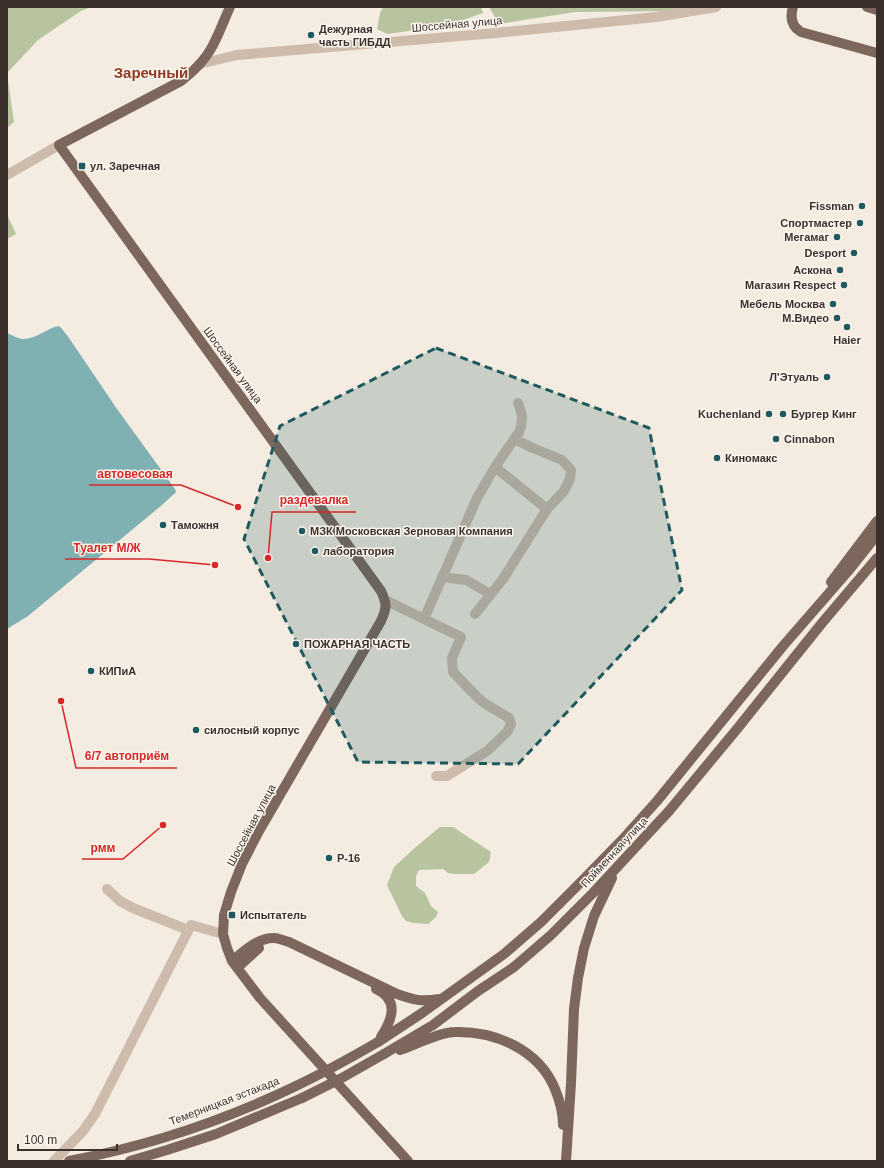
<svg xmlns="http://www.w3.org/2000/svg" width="884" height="1168" font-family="Arial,sans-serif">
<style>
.green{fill:#b8c4a0}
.water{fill:#7fb0b2}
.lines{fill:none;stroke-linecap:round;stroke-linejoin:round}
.minor{stroke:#cdbbac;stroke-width:10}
.major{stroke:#7d675c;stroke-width:10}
.major-bridge{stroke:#7d675c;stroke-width:10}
.marked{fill:#1f5a5e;fill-opacity:0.2;stroke:#1f5a5e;stroke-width:3;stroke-dasharray:8 5;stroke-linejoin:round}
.poi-dot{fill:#1f5a5e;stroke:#fbf5ee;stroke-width:1.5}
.labels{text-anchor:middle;stroke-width:3;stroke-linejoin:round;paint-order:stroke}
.street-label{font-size:11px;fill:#3b302b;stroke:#fbf5ee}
.poi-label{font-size:11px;font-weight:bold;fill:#3b302b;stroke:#fbf5ee;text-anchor:start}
.district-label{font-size:15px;font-weight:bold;fill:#8c3b22;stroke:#fbf5ee}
.leader{fill:none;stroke:#d62828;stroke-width:1.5}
.callout-dot{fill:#d62828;stroke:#fbf5ee;stroke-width:1.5}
.callout-label{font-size:12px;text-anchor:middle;font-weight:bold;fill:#d62828;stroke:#fbf5ee;stroke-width:3;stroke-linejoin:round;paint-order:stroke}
</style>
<rect width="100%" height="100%" fill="#f4ebe1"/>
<!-- green -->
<path class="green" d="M 7,7 L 91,7 L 81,11 L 38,40 L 7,73 L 14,122 L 7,128 Z
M 383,7 L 481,7 L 483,13 L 446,26 L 387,34 L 377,29 L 380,13 Z
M 489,7 L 695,7 L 675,11 L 575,12 L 499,24 Z
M 7,214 L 16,234 L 7,239 Z
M 440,827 L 453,827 L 491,852 L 489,862 L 474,874 L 454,874 L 448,873 L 443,869 L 419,870 L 416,876 L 416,886 L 425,893 L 431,906 L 438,912 L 436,917 L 428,924 L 414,923 L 406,921 L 402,916 L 387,885 L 394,867 L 417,846 Z"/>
<!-- water -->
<path class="water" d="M 59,326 L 62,329 L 69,338 L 117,409 L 175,489 L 176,492 L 162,505 L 28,616 L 7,629 L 7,333 C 12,335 17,338 22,339 C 35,340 47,328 59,326 Z"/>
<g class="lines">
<!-- minor -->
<path class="minor" d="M 199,64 L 237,55 L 496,33 L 656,17 L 716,7
M 7,175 L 59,145
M 495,467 L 547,509
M 442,577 L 466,580 L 490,594
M 385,600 L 461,637 L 452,658 L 453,672 L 477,697 L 484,703 L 509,718 L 511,724 L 507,732 L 487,751 L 447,776 L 436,776
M 475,614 L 503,579 L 547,509 L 564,491 L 570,479 L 571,470 L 562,460 L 533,448 L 514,439
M 424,619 L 477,498 L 495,467 L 519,432 C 524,421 522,413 518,403
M 107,889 L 120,901 L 133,908 L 188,930
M 54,1161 L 83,1131 L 95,1114 L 191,925 L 223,934"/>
<!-- major -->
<path class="major" d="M 230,7 C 224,20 219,34 212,47 C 205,60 193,72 181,81 L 59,145 L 381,591 C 387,604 387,608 381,621 L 259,831 L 242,864 L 231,892 L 224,915 L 223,934 L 227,948 L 232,961 L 260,998 L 408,1161
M 793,7 C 790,17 791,26 801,32 L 877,53
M 867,7 L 877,10
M 831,582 L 877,521
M 232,961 C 244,951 257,938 274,938 C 279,938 284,941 289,942 L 397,994 C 414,1000 421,1002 439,999
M 237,968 L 259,948
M 376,989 C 400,1000 392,1020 381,1037
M 378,1042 L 422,1013 L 504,954 L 541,922 L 578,885 L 622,840 L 657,801 L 783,646 L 850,569 L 877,535
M 400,1050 C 415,1045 440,1032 455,1032 C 496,1031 539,1050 555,1089 C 560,1101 563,1113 563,1125
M 384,1054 L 433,1025 L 478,991 L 514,967 L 551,935 L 593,893 L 669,811 L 737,729 L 822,623 L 877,558
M 130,1161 L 167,1150 L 216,1134 L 302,1098
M 566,1161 L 571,1083 L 574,1009 L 578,978 L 584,948 L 594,916 L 612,878"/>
<!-- major-bridge -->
<path class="major-bridge" d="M 302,1098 L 340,1079 L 384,1054
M 69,1161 C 148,1146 226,1120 298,1085 C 325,1072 352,1057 378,1042"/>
</g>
<!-- marked area -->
<path class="marked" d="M 436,348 L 649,428 L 682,590 L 518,764 L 358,762 L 244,539 L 280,426 Z"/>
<!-- markers -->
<g class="poi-dot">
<circle cx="311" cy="35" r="4"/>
<rect x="78" y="162" width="8" height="8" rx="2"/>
<circle cx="862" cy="206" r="4"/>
<circle cx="860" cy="223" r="4"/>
<circle cx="837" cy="237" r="4"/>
<circle cx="854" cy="253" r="4"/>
<circle cx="840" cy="270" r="4"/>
<circle cx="844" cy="285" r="4"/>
<circle cx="833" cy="304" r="4"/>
<circle cx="837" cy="318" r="4"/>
<circle cx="847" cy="327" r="4"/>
<circle cx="827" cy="377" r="4"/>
<circle cx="769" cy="414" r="4"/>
<circle cx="783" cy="414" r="4"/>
<circle cx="776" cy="439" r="4"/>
<circle cx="717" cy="458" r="4"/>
<circle cx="163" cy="525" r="4"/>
<circle cx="302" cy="531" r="4"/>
<circle cx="315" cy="551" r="4"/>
<circle cx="296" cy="644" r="4"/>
<circle cx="91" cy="671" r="4"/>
<circle cx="196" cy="730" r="4"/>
<circle cx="329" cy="858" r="4"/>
<rect x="228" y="911" width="8" height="8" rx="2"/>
</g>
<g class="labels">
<!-- street labels -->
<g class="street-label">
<text transform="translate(457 24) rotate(-5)" y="4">Шоссейная улица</text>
<text transform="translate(233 365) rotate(54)" y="4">Шоссейная улица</text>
<text transform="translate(251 825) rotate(-62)" y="4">Шоссейная улица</text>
<text transform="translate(614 852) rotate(-47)" y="4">Пойменная улица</text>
<text transform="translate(224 1101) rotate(-21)" y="4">Темерницкая эстакада</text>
</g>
<!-- poi labels -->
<g class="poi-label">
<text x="319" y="33">Дежурная<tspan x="319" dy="13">часть ГИБДД</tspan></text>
<text x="90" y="170">ул. Заречная</text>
<text x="854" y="210" text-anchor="end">Fissman</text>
<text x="852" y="227" text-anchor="end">Спортмастер</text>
<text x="829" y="241" text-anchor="end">Мегамаг</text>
<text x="846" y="257" text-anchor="end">Desport</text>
<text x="832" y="274" text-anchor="end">Аскона</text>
<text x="836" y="289" text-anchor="end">Магазин Respect</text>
<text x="825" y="308" text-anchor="end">Мебель Москва</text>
<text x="829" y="322" text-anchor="end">М.Видео</text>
<text x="847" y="344" text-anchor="middle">Haier</text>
<text x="819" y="381" text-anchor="end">Л'Этуаль</text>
<text x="761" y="418" text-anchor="end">Kuchenland</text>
<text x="791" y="418">Бургер Кинг</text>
<text x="784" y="443">Cinnabon</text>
<text x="725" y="462">Киномакс</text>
<text x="171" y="529">Таможня</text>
<text x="310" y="535">МЗК Московская Зерновая Компания</text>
<text x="323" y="555">лаборатория</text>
<text x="304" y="648">ПОЖАРНАЯ ЧАСТЬ</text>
<text x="99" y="675">КИПиА</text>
<text x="204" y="734">силосный корпус</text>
<text x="337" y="862">Р-16</text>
<text x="240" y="919">Испытатель</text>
</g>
<!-- district labels -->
<g class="district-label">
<text x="151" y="78">Заречный</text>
</g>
</g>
<!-- callouts -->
<path class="leader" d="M238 507L181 485H89M268 558L272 512H356M215 565L149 559H65M61 701L76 768H177M163 825L123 859H82"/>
<g class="callout-dot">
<circle cx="238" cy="507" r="4"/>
<circle cx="268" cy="558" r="4"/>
<circle cx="215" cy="565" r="4"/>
<circle cx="61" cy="701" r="4"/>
<circle cx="163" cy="825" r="4"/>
</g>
<g class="callout-label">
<text x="135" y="478">автовесовая</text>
<text x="314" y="504">раздевалка</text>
<text x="107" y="552">Туалет М/Ж</text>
<text x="127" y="760">6/7 автоприём</text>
<text x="103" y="852">рмм</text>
</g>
<!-- border -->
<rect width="884" height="1168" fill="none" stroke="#3b302b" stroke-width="16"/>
<!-- scale -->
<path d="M18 1144v6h99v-6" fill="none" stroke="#3b302b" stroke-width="2"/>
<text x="24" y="1144" font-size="12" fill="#3b302b" stroke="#fbf5ee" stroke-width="3" paint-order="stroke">100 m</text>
</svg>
